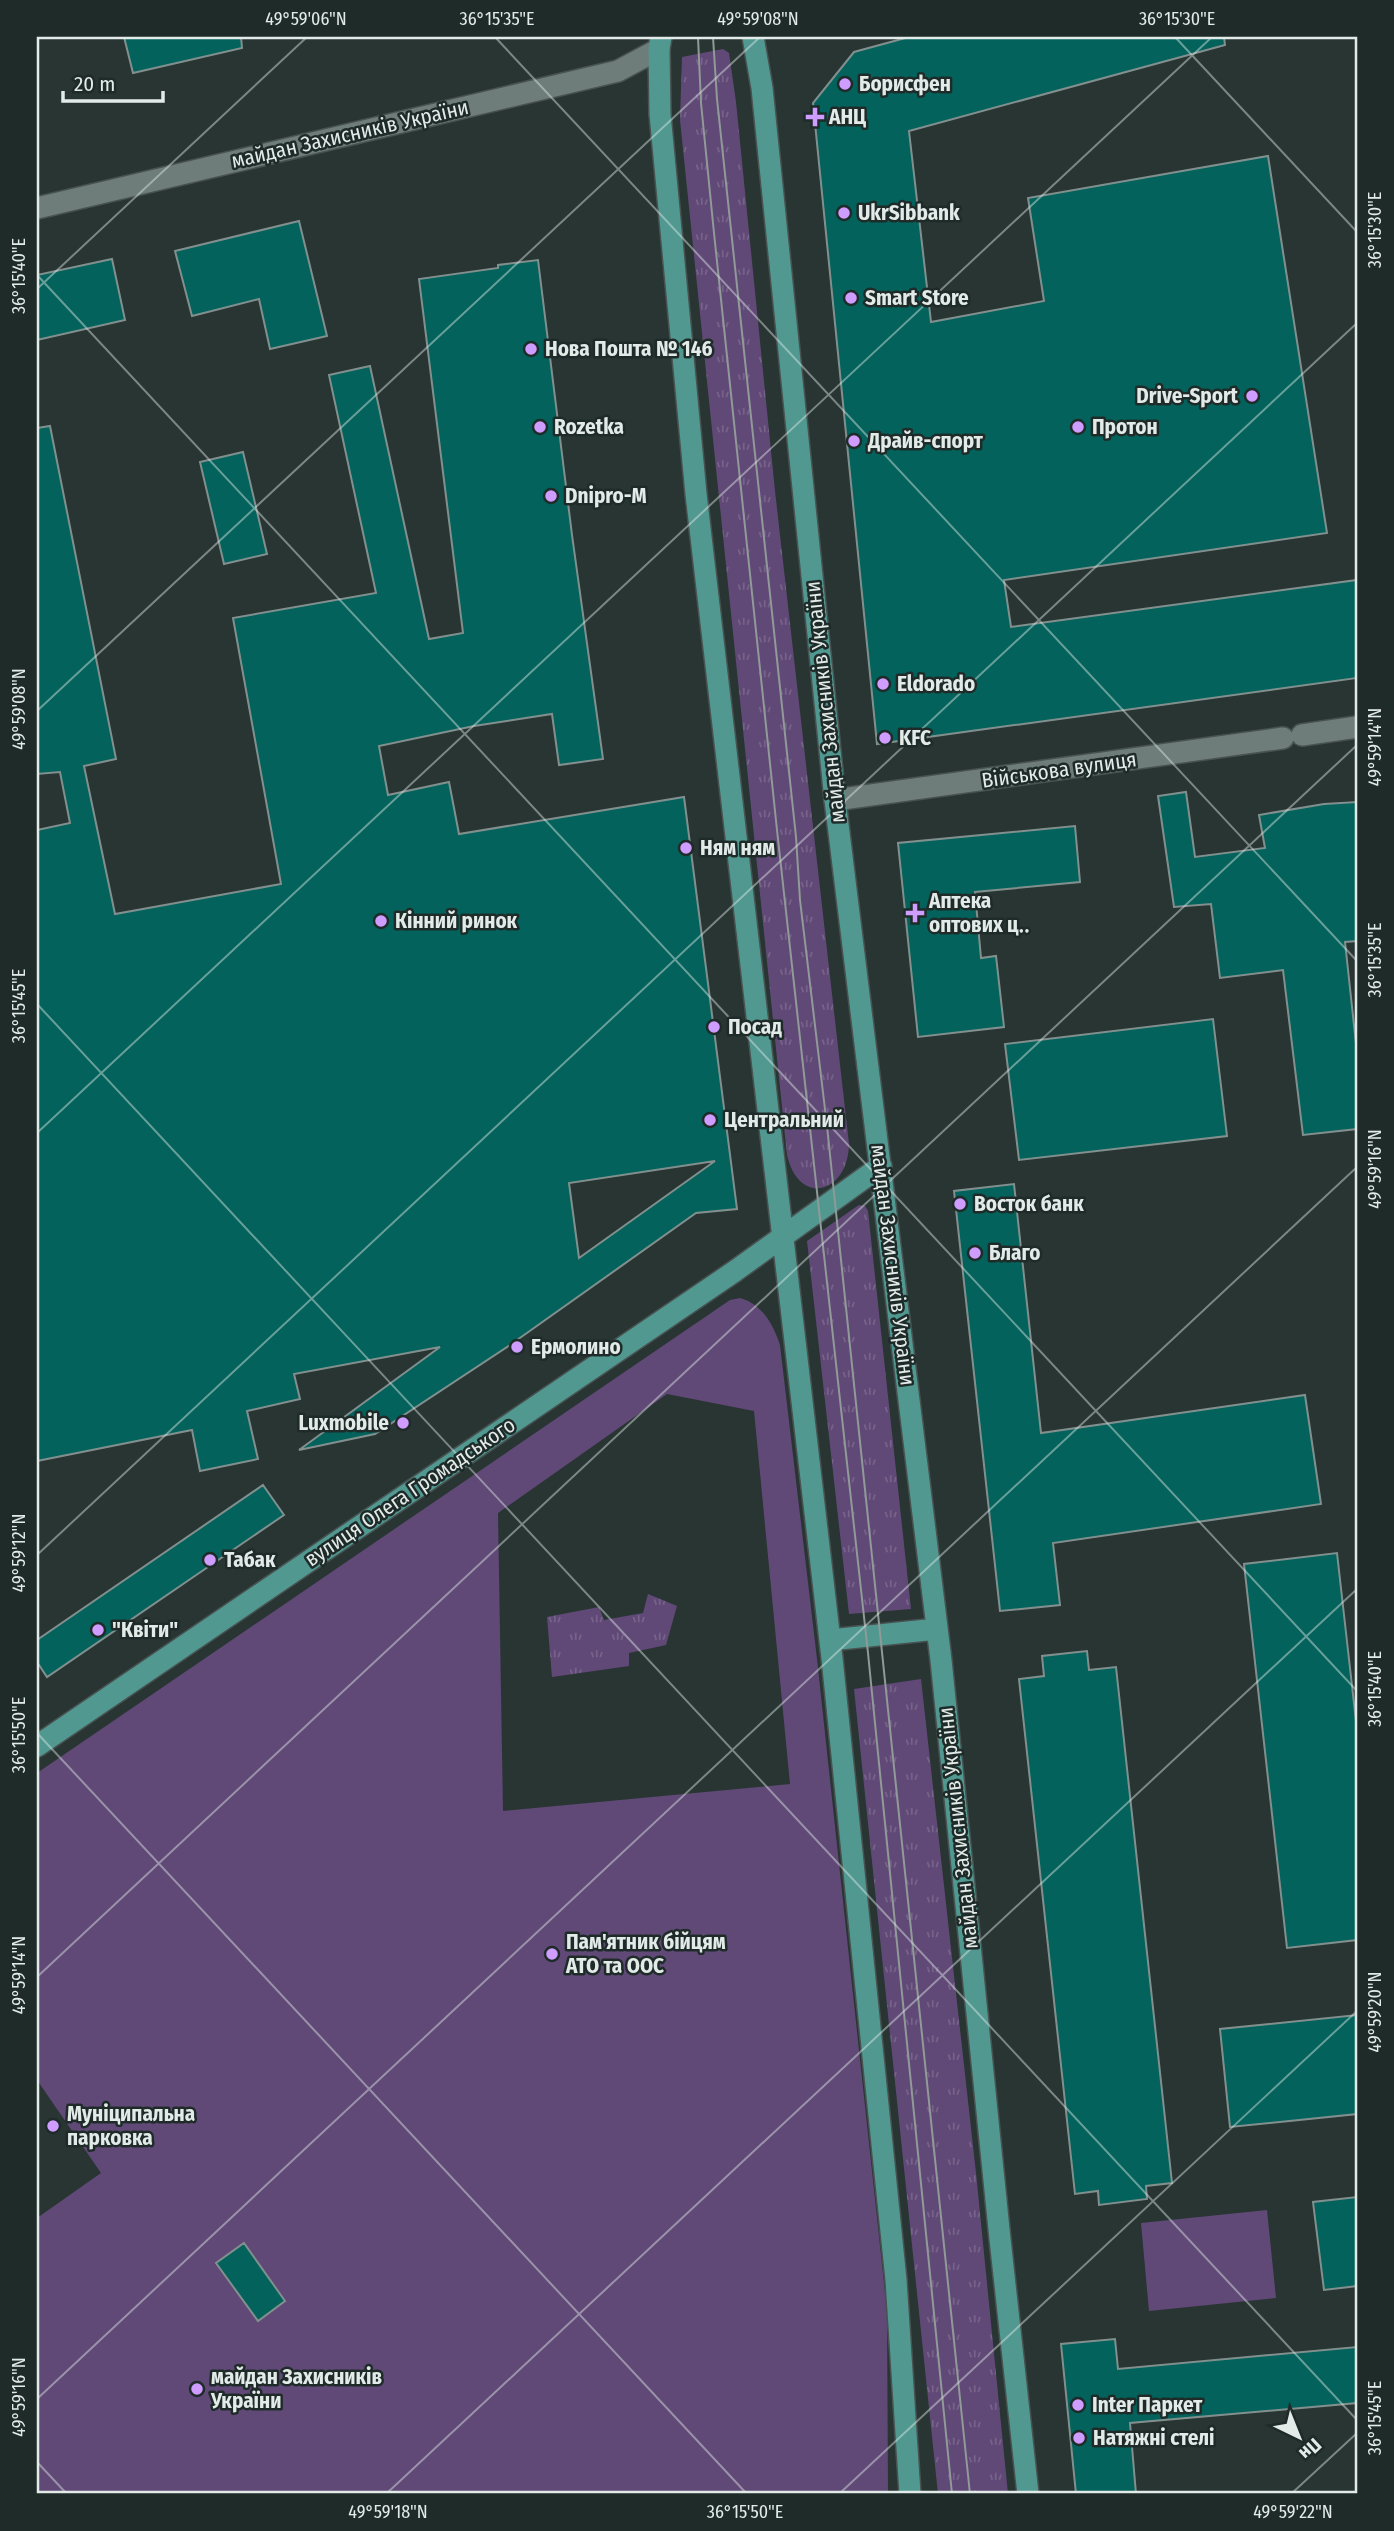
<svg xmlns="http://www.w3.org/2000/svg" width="1394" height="2531" font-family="'Fira Sans Condensed',sans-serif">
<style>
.grass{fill:url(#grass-tufts)}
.park{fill:#604976;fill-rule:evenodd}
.building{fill:#03625b;stroke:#81908e;stroke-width:2;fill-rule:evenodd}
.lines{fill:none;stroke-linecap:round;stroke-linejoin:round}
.minor-casing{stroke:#475251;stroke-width:24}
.major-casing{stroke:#475251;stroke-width:24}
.minor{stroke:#6e7c7a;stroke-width:21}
.major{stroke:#519891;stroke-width:21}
.tram{stroke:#909a98;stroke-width:2}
.ticks{fill:none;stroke:#e3ebe9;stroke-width:2;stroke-opacity:0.45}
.poi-dot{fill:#cf9dff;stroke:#1e2b29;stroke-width:2.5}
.labels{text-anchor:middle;stroke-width:5;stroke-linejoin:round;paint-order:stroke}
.poi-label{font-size:21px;font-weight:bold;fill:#e3ebe9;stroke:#1e2b29;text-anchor:start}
.street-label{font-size:21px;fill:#e3ebe9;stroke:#1e2b29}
.neatline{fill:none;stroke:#e3ebe9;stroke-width:2.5}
.ticks-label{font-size:18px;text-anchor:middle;fill:#e3ebe9}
</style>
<defs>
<pattern id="grass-tufts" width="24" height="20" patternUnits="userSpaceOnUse" patternTransform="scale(1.75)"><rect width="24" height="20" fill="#604976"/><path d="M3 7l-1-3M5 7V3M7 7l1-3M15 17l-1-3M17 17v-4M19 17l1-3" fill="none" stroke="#77638a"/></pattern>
</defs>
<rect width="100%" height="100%" fill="#283533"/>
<!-- grass -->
<path class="grass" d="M 723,49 L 729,53 L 736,102 L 775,491 L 849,1144 C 848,1194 799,1207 787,1155 L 680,120 L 682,57 Z
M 859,1205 L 865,1206 L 868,1211 L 911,1609 L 849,1614 L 807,1241 Z
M 648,1594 L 677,1606 L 666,1645 L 629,1653 L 629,1666 L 552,1677 L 547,1617 L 599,1607 L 604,1620 L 643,1613 Z
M 921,1679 L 976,2173 L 1008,2494 L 938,2494 L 854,1689 Z"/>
<!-- park -->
<path class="park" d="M 740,1298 C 762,1304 773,1324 780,1345 L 817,1659 L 887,2311 L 888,2494 L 37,2494 L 37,2218 L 101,2173 L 37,2080 L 37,1773 L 730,1300 ZM 667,1394 L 754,1411 L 790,1784 L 503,1811 L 498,1513 Z
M 1267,2210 L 1276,2298 L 1149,2311 L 1141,2223 Z"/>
<!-- building -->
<path class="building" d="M 124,37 L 241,37 L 242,48 L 133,73 Z
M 909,37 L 1224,37 L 1225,45 L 909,131 L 931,322 L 1044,301 L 1028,198 L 1268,156 L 1327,533 L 1004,580 L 1011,627 L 1357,580 L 1357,678 L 877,744 L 813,103 L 854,52 Z
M 299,221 L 327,336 L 270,349 L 259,299 L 192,316 L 175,251 Z
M 112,259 L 125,320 L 37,340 L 37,275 Z
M 538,260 L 572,535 L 603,759 L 559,765 L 552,714 L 474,726 L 379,746 L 388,795 L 449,782 L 459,834 L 684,797 L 737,1209 L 696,1213 L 510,1345 L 375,1434 L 299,1450 L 440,1347 L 294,1374 L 300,1399 L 247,1411 L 258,1459 L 200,1471 L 192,1430 L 37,1461 L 37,830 L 70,823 L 60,772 L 37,774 L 37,428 L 50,426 L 116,759 L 84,766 L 115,914 L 281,884 L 233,618 L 376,593 L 329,375 L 370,366 L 429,639 L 463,633 L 419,279 L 498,268 L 498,265 ZM 715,1161 L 579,1258 L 569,1183 Z
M 243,452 L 267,554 L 224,564 L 200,462 Z
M 1186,792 L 1195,857 L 1265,848 L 1259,815 L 1324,804 L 1357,802 L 1357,941 L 1345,942 L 1357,1053 L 1357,1129 L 1303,1135 L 1283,970 L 1220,978 L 1211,904 L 1174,907 L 1158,796 Z
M 1075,826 L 1080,882 L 975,892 L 981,958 L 996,956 L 1004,1027 L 918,1037 L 898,843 Z
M 1213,1019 L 1227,1136 L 1019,1160 L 1005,1044 Z
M 1014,1184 L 1041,1433 L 1305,1395 L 1321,1504 L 1053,1543 L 1060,1605 L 1000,1611 L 954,1191 Z
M 263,1485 L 284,1515 L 47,1677 L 37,1662 L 37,1640 Z
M 1337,1553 L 1357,1730 L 1357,1940 L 1287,1948 L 1244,1564 Z
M 1087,1651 L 1089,1670 L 1116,1667 L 1172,2183 L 1146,2186 L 1147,2199 L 1099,2205 L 1098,2191 L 1075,2194 L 1019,1679 L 1044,1676 L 1042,1656 Z
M 1357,2015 L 1357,2114 L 1230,2127 L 1220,2029 Z
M 1357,2197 L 1357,2286 L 1324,2290 L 1313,2202 Z
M 244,2243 L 285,2301 L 258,2321 L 216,2263 Z
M 1115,2339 L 1118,2369 L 1357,2347 L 1357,2403 L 1130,2423 L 1136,2494 L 1076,2494 L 1061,2344 Z"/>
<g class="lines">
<defs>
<path id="minor" d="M 37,208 L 618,71 L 659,49
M 1302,735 L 1357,727
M 835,800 L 1283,738"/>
<path id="major" d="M 661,37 L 659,49 L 660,114 L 696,494 L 832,1658 L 896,2280 L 910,2494
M 753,37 L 762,88 L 835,800 L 941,1660 L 1000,2239 L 1028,2494
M 830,1640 L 937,1629
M 37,1746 L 735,1271 L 881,1166"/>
</defs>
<!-- minor casing -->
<use href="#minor" class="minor-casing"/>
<!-- major casing -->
<use href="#major" class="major-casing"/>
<!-- minor -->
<use href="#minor" class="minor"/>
<!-- major -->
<use href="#major" class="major"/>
<!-- tram -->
<path class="tram" d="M 698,37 L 701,103 L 714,233 L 777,830 L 868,1653 L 952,2494
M 713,37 L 717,99 L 796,837 L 800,900 L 827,1126 L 970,2494"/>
</g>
<!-- ticks -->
<path class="ticks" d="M 495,37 L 1357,961M 1175,37 L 1357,232M 37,275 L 1357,1691M 37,289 L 307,37M 37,711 L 760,37M 37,1004 L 1357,2420M 37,1133 L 1212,37M 37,1555 L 1357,323M 37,1733 L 747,2494M 37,1977 L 1357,745M 37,2399 L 1357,1167M 37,2462 L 67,2494M 386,2494 L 1357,1589M 839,2494 L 1357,2011M 1291,2494 L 1357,2433"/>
<!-- markers -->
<g class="poi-dot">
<circle cx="845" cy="84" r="7"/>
<path d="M811.5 106.5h7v7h7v7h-7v7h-7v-7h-7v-7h7z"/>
<circle cx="844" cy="213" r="7"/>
<circle cx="851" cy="298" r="7"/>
<circle cx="531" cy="349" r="7"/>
<circle cx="1252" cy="396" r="7"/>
<circle cx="540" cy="427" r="7"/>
<circle cx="1078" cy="427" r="7"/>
<circle cx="854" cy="441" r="7"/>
<circle cx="551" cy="496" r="7"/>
<circle cx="883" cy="684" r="7"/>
<circle cx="885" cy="738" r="7"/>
<circle cx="686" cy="848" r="7"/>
<path d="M911.5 902.5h7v7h7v7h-7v7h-7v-7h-7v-7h7z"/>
<circle cx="381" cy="921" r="7"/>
<circle cx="714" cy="1027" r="7"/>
<circle cx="710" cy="1120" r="7"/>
<circle cx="960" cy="1204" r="7"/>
<circle cx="975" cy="1253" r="7"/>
<circle cx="517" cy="1347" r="7"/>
<circle cx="403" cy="1423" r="7"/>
<circle cx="210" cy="1560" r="7"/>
<circle cx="98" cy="1630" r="7"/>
<circle cx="552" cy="1954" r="7"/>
<circle cx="53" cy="2126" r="7"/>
<circle cx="197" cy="2389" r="7"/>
<circle cx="1078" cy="2405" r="7"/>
<circle cx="1079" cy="2438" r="7"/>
</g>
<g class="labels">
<!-- poi labels -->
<g class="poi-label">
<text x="859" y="91">Борисфен</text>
<text x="829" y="124">АНЦ</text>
<text x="858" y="220">UkrSibbank</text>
<text x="865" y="305">Smart Store</text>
<text x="545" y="356">Нова Пошта № 146</text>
<text x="1238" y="403" text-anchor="end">Drive-Sport</text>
<text x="554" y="434">Rozetka</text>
<text x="1092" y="434">Протон</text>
<text x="868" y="448">Драйв-спорт</text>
<text x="565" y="503">Dnipro-M</text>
<text x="897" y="691">Eldorado</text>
<text x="899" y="745">KFC</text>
<text x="700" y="855">Ням ням</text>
<text x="929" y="908">Аптека<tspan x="929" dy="24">оптових ц‥</tspan></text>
<text x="395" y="928">Кінний ринок</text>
<text x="728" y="1034">Посад</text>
<text x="724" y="1127">Центральний</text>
<text x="974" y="1211">Восток банк</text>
<text x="989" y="1260">Благо</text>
<text x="531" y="1354">Ермолино</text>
<text x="389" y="1430" text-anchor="end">Luxmobile</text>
<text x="224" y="1567">Табак</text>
<text x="112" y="1637">"Квіти"</text>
<text x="566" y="1949">Пам'ятник бійцям<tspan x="566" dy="24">АТО та ООС</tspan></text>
<text x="67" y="2121">Муніципальна<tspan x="67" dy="24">парковка</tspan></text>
<text x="211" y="2384">майдан Захисників<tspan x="211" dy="24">України</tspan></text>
<text x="1092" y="2412">Inter Паркет</text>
<text x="1093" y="2445">Натяжні стелі</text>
</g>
<!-- street labels -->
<g class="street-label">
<text transform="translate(350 134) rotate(-13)" y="7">майдан Захисників України</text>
<text transform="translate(825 702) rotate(-96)" y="7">майдан Захисників України</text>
<text transform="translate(1059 770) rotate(-8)" y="7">Військова вулиця</text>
<text transform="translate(893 1265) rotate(83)" y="7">майдан Захисників України</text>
<text transform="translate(410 1492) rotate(-34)" y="7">вулиця Олега Громадського</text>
<text transform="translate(958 1828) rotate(-96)" y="7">майдан Захисників України</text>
</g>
</g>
<!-- border -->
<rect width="1394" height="2531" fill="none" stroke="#1e2b29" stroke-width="77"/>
<!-- north arrow -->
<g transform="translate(1299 2437) rotate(137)" stroke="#1e2b29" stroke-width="5" paint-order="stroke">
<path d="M0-5L12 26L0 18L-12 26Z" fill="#e3ebe9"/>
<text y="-10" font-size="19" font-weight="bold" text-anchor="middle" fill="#e3ebe9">Пн</text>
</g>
<!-- scale -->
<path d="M63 91v10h100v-10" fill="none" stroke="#e3ebe9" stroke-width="3.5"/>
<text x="74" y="91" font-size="21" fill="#e3ebe9" stroke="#1e2b29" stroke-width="5" paint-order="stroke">20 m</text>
<rect x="38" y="38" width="1318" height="2454" class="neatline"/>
<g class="ticks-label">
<text x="306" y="25">49°59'06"N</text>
<text x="497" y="25">36°15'35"E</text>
<text x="758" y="25">49°59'08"N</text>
<text x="1177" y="25">36°15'30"E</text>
<text transform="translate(1375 230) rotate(-90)" y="6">36°15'30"E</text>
<text transform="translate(19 276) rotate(-90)" y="6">36°15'40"E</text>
<text transform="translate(19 709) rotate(-90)" y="6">49°59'08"N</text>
<text transform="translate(1375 747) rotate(-90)" y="6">49°59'14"N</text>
<text transform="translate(1375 960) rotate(-90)" y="6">36°15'35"E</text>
<text transform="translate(19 1006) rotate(-90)" y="6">36°15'45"E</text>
<text transform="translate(1375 1169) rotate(-90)" y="6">49°59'16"N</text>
<text transform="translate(19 1553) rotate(-90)" y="6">49°59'12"N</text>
<text transform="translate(1375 1689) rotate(-90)" y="6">36°15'40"E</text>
<text transform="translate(19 1735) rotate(-90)" y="6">36°15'50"E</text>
<text transform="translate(19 1975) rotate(-90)" y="6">49°59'14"N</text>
<text transform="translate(1375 2012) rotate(-90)" y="6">49°59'20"N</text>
<text transform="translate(19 2397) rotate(-90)" y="6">49°59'16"N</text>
<text transform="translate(1375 2418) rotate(-90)" y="6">36°15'45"E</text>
<text x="388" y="2518">49°59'18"N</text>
<text x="745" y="2518">36°15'50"E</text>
<text x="1293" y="2518">49°59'22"N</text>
</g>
</svg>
